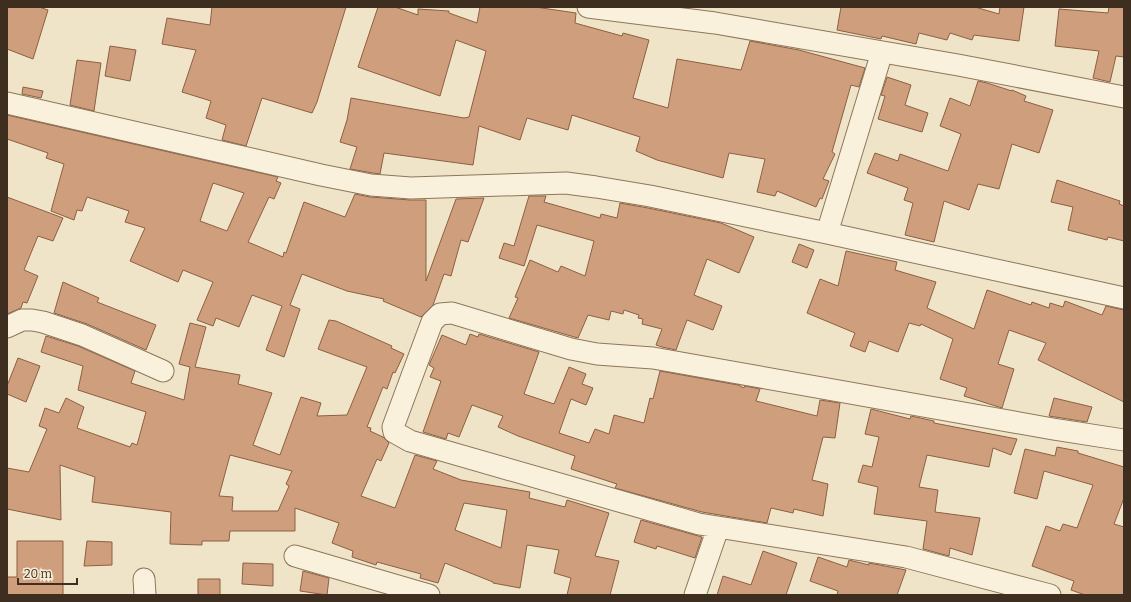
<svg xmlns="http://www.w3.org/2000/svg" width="1131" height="602" font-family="Bitter,serif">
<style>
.building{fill:#cf9f7d;stroke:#8d5f41;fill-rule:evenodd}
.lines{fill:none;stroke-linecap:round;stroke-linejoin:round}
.street-casing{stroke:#8d765c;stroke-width:23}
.street{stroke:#faf1dc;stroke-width:21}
</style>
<rect width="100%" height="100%" fill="#f0e4c8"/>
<!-- building -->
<path class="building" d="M 7,7 L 39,7 L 48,10 L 33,59 L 7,49 Z
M 212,7 L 346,7 L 317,102 L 312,113 L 262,98 L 246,146 L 222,140 L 226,125 L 206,118 L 211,101 L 182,92 L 196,50 L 162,44 L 167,18 L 210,25 Z
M 378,7 L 395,7 L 418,15 L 418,9 L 449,11 L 449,13 L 477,23 L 480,7 L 535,7 L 576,13 L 575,23 L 622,36 L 623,33 L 649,40 L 633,98 L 668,108 L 677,59 L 741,70 L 750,41 L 799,50 L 865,68 L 859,87 L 851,85 L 832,152 L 835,154 L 823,179 L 829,181 L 822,199 L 820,198 L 816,207 L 777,191 L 775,196 L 757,192 L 765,159 L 729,153 L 723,178 L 657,160 L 636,151 L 640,137 L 572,115 L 568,130 L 527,118 L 520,140 L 479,126 L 473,165 L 384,153 L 380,174 L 373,173 L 350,169 L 357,147 L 340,142 L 347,120 L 351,98 L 464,118 L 469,117 L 486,51 L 456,40 L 440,96 L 358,67 Z
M 841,7 L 975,7 L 999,14 L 1000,7 L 1024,7 L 1019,41 L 974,35 L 972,40 L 950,33 L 947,40 L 919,33 L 916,44 L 882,36 L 881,39 L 837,30 Z
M 1109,7 L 1124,7 L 1124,57 L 1116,56 L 1110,82 L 1093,78 L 1099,51 L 1055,46 L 1059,9 L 1108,13 Z
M 110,46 L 136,50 L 130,81 L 105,76 Z
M 77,60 L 101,63 L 94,111 L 70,105 Z
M 887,77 L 911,85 L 905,105 L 928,113 L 922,132 L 878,119 L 885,96 L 881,95 Z
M 978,81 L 987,83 L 1012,91 L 1012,90 L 1026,96 L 1024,101 L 1053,110 L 1039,153 L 1012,144 L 999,189 L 978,184 L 969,210 L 944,201 L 934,242 L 905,235 L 913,203 L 904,200 L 908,188 L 867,173 L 875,153 L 898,161 L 900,154 L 948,171 L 961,134 L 940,126 L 950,98 L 970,106 Z
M 23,87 L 43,91 L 41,98 L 22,94 Z
M 7,115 L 278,177 L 276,181 L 281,183 L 274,199 L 269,197 L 248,242 L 283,257 L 284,252 L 286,253 L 304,202 L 345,217 L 355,194 L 370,197 L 410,200 L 426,200 L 426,281 L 456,199 L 484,198 L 468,242 L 461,240 L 451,276 L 444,274 L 433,305 L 421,317 L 383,301 L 384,299 L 347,291 L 302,274 L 290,305 L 300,309 L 284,357 L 266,350 L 282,306 L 252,295 L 239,327 L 216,318 L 213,326 L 197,320 L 213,282 L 183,270 L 178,282 L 130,261 L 145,228 L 125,222 L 129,211 L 87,197 L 82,211 L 77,210 L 74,220 L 51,211 L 64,164 L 46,158 L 48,153 L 7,139 ZM 213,183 L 244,193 L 227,231 L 200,221 Z
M 1057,180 L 1120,201 L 1119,204 L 1124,206 L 1124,241 L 1108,237 L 1107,240 L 1068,230 L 1073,207 L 1051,202 Z
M 529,196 L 546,196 L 544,202 L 600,218 L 601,214 L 617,218 L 620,203 L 648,208 L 721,223 L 754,237 L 739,273 L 707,259 L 694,295 L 722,306 L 713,330 L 687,320 L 676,350 L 662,347 L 656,345 L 662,329 L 642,324 L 643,319 L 638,318 L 639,315 L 624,310 L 623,314 L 611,311 L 609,320 L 588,315 L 578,338 L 509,318 L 518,298 L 515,297 L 530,260 L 558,272 L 561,266 L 585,276 L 594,241 L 537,225 L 524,266 L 499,258 L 504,243 L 514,246 Z
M 7,197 L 63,218 L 53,241 L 38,236 L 24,270 L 38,276 L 27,303 L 23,302 L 21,308 L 7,314 Z
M 799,244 L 814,250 L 807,268 L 792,262 Z
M 846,251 L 897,262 L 895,270 L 936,282 L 927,308 L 974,329 L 987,290 L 1031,305 L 1032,302 L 1049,308 L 1050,303 L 1063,307 L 1065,301 L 1102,315 L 1106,306 L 1124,310 L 1124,402 L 1038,360 L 1046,343 L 1009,330 L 998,364 L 1014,369 L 1002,408 L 964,396 L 967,388 L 940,379 L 953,339 L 921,324 L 920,326 L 909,323 L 898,352 L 869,341 L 865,352 L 850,346 L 855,333 L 807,313 L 820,279 L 838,286 Z
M 63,282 L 99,298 L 97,302 L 156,325 L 146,350 L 87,324 L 54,313 Z
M 329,320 L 336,321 L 392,346 L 391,348 L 404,354 L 395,373 L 393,372 L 387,389 L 383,387 L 367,427 L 371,428 L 370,431 L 383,437 L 389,443 L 381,461 L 377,459 L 361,496 L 395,508 L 415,455 L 437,461 L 433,469 L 461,480 L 530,492 L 529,498 L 565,507 L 567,500 L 609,513 L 595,556 L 619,561 L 610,595 L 567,595 L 571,578 L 554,573 L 559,550 L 527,545 L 520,588 L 493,583 L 493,582 L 445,563 L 438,583 L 420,578 L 421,574 L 377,562 L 376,565 L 352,557 L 353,551 L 332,543 L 339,523 L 295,508 L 295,531 L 230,531 L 229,541 L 202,541 L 202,545 L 170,544 L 171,512 L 92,502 L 95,477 L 60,465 L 61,520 L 7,509 L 7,468 L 29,472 L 47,429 L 39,426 L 45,408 L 59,413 L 66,398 L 84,407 L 77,428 L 130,447 L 132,443 L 137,445 L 146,412 L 78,390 L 83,366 L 41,352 L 46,336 L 78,346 L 135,371 L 131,383 L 184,400 L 190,367 L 179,364 L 190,323 L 206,327 L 195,367 L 240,375 L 238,384 L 272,393 L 253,445 L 280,455 L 301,397 L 321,403 L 317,416 L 347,415 L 367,367 L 318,349 ZM 230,455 L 292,471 L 286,484 L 289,486 L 278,511 L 232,511 L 233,497 L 219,496 ZM 464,503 L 507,510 L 501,548 L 455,530 Z
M 470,334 L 478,337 L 479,334 L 539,352 L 524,394 L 554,404 L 569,367 L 586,374 L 582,384 L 593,388 L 586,405 L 571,399 L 559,433 L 589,443 L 595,429 L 609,434 L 614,415 L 644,423 L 650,398 L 653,399 L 660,371 L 738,385 L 744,388 L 745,386 L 760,389 L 756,401 L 817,416 L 820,400 L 840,403 L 835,438 L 823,437 L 812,480 L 828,484 L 823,516 L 794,509 L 793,513 L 771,508 L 767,523 L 702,512 L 615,488 L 617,484 L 571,469 L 575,456 L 518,436 L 498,427 L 503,416 L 472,405 L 459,437 L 448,433 L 446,439 L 423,432 L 441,381 L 430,377 L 434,368 L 429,365 L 442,335 L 466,345 Z
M 18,358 L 40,366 L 26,402 L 7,394 L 7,386 Z
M 1054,398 L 1092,407 L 1087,422 L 1049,416 Z
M 871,409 L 910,419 L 911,416 L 934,421 L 934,423 L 1017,439 L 1011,455 L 993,448 L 989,467 L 927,455 L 919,487 L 938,490 L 935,512 L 980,518 L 972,555 L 950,548 L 949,556 L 923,549 L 927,521 L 874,514 L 878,487 L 858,482 L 863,465 L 872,467 L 879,437 L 865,434 Z
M 1057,447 L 1078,451 L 1078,453 L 1124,467 L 1124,498 L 1114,524 L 1124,527 L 1124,595 L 1085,595 L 1071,590 L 1074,581 L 1032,566 L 1046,526 L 1060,531 L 1063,524 L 1077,528 L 1093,485 L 1044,471 L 1037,499 L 1014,493 L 1025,449 L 1055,456 Z
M 641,520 L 702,537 L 695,558 L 657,546 L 656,549 L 634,542 Z
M 17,541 L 63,541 L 63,595 L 7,595 L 7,577 L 17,577 Z
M 87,541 L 112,542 L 112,565 L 84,566 Z
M 763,551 L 797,563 L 786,595 L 717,595 L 723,576 L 751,585 Z
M 818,557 L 847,567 L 849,560 L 869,565 L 869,563 L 906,570 L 897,595 L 837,595 L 838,591 L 810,581 Z
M 243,563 L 273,564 L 273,586 L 242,584 Z
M 303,571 L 329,578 L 327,595 L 300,591 Z
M 198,579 L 220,579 L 220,595 L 198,595 Z"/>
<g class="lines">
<defs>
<path id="street" d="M 588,7 L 715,23 L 958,65 L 1124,97
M 7,103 L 321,175 L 371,185 L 411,188 L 566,183 L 596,187 L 650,196 L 827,233 L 1124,298
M 827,233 L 882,52
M 7,327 L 22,320 L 32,320 L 43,322 L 82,335 L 163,371
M 295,556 L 429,595
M 144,579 L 145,595
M 695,595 L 718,528
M 1050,595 L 906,557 L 699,524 L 410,441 L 394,432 L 393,427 L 432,322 L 440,314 L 452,313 L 571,349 L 597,354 L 653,358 L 1053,429 L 1124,440"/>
</defs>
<!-- street casing -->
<use href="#street" class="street-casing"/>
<!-- street -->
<use href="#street" class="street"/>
</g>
<!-- border -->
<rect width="1131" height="602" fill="none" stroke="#3d2e20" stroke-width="16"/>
<!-- scale -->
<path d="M18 578v6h59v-6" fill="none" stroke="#3d2e20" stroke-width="2"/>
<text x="24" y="578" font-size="12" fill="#3d2e20" stroke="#f7eed8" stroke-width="3" paint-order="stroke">20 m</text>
</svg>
